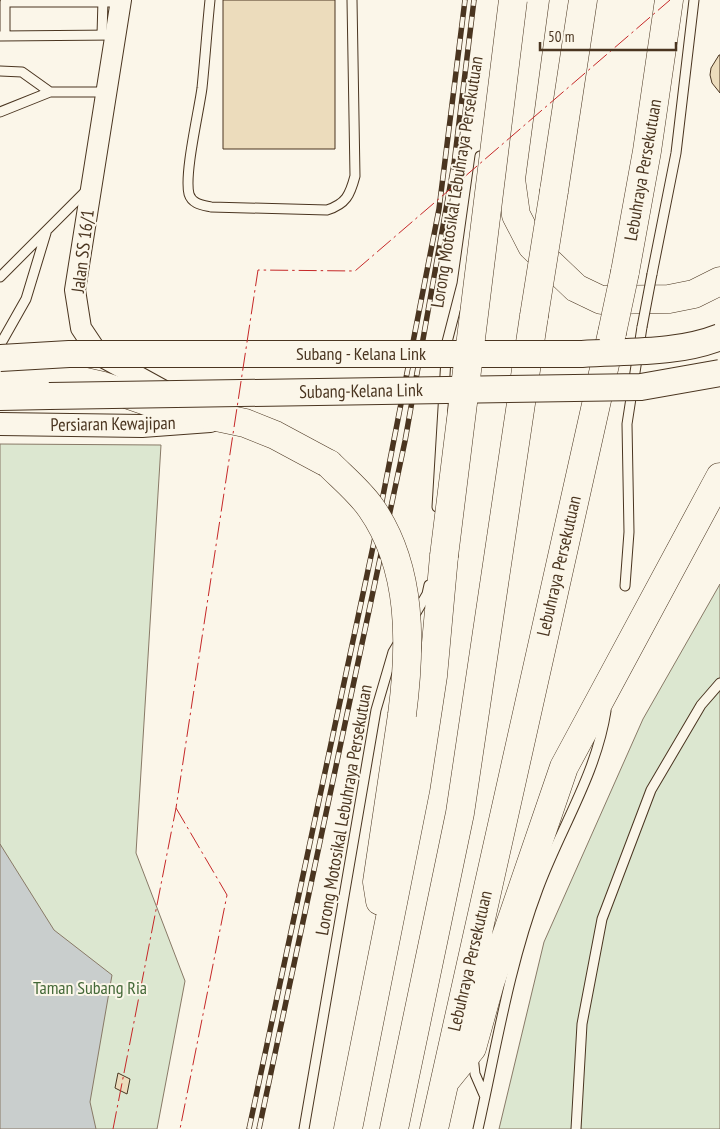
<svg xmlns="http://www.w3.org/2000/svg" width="720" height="1129" font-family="'PT Sans Narrow',sans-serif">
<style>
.green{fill:#dce7d0;stroke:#887966}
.water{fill:#c9cecd;stroke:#887966}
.building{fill:#ecdcbc;stroke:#4a3520}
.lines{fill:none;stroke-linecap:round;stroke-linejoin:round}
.service-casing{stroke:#4a3520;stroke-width:11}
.tertiary-casing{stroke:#4a3520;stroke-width:22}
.secondary-casing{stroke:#4a3520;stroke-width:24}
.primary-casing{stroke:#4a3520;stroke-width:28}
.trunk-casing{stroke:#4a3520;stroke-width:29}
.service{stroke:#fbf6e9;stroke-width:9}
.tertiary{stroke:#fbf6e9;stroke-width:20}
.secondary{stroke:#fbf6e9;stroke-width:22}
.primary{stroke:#fbf6e9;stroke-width:26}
.trunk{stroke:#fbf6e9;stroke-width:28}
.rail-casing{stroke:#4a3520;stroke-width:5.5}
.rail{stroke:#fbf6e9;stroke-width:4;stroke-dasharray:11;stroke-linecap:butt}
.service-bridge-casing{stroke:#4a3520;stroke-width:11;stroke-linecap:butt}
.primary-bridge-casing{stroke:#4a3520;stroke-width:28;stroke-linecap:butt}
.trunk-bridge-casing{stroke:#4a3520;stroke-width:29;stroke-linecap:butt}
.service-bridge{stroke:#fbf6e9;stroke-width:9}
.primary-bridge{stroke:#fbf6e9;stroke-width:26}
.trunk-bridge{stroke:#fbf6e9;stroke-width:28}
.power{stroke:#c62828;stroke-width:1;stroke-dasharray:18 4 2.5 4;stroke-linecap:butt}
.labels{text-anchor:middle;stroke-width:4;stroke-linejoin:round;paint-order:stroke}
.street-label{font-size:18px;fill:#4a3520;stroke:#fbf6e9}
.park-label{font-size:18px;fill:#436837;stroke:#fbf6e9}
</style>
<rect width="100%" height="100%" fill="#fbf6e9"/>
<!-- green -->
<path class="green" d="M 0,444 L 161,445 L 136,853 L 185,981 L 157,1129 L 0,1129 Z
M 720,584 L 720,1129 L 499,1129 L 544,942 L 643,719 Z"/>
<!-- water -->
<path class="water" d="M 0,844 L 54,930 L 112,975 L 90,1102 L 96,1129 L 0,1129 Z"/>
<!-- building -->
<path class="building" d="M 223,0 L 335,0 L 335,149 L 223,149 Z
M 719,55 L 720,55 L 720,93 L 712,83 L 710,75 L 711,68 Z
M 118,1073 L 130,1079 L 127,1094 L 115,1088 Z"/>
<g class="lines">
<defs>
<path id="service" d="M 210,0 C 207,29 205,59 202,88 C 199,111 184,174 189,194 C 192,204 202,205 211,207 L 327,210 C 346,204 350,195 355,176 L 352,0
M 102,35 L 103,0
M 0,36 L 116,35
M 5,36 L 5,2 L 121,2
M 0,71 L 22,72 L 50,92
M 0,112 L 50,92 L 107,92
M 652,274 L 676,153 L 694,0
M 0,277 L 86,191
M 0,345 L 26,299 L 46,233
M 437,507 L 447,342 L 462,284 L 480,156
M 625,586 L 629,532 L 627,424 L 642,327
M 413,618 L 427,594 L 429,585
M 473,1056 L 475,1074 L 485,1097
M 304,1129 L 376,710 L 393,652 L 399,642
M 478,1129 C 496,1049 509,966 538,889 C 560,829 596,775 606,711
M 576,1129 L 582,1024 L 602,919 L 651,790 L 701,705 L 720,683"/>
<path id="tertiary" d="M 121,0 L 75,290 L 81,328 L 99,355 L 168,393"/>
<path id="secondary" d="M 0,424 L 142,426 L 210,421"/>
<path id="primary" d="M 0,397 L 49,396"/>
<path id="trunk" d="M 535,0 L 511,179 L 516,215 L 532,246 L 576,288 L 601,300 L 669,299 L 694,294 L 720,281
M 554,191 L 583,0
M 625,272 L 647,151 L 669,0
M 0,376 L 59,376 L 103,386 L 155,404 L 245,423 L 275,435 L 329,464
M 380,901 L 377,882 L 402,715
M 447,1079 L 472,1048 L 490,983 L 564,767 L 720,477
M 348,1129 L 416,787 L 433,676 L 444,556
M 394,1129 L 460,813 L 534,316
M 434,1129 L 612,333"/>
</defs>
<!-- service casing -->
<use href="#service" class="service-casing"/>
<!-- tertiary casing -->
<use href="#tertiary" class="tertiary-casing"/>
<!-- secondary casing -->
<use href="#secondary" class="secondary-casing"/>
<!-- primary casing -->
<use href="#primary" class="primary-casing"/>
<!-- trunk casing -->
<use href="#trunk" class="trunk-casing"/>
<!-- service -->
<use href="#service" class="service"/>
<!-- tertiary -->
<use href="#tertiary" class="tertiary"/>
<!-- secondary -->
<use href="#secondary" class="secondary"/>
<!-- primary -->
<use href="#primary" class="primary"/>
<!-- trunk -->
<use href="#trunk" class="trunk"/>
<defs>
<path id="rail" d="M 249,1129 L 374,542 L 439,209 L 465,0
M 259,1129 L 405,441 L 454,164 L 474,0"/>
</defs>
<!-- rail casing -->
<use href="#rail" class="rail-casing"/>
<!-- rail -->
<use href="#rail" class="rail"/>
<defs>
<path id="service-bridge" d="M 642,327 L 652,274"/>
<path id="primary-bridge" d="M 0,358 L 69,354 L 582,354 C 627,351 677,354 720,337
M 49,396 L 641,387 L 720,373"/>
<path id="trunk-bridge" d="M 534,316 L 554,191
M 612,333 L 625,272
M 329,464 C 343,478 360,492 371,508 C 413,568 411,646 402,715
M 444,556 L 513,0"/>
</defs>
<!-- service-bridge casing -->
<use href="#service-bridge" class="service-bridge-casing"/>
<!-- primary-bridge casing -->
<use href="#primary-bridge" class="primary-bridge-casing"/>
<!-- trunk-bridge casing -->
<use href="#trunk-bridge" class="trunk-bridge-casing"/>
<!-- service-bridge -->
<use href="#service-bridge" class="service-bridge"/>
<!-- primary-bridge -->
<use href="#primary-bridge" class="primary-bridge"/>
<!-- trunk-bridge -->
<use href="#trunk-bridge" class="trunk-bridge"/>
<!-- power -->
<path class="power" d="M 176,808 L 227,895 L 180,1129
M 113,1129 L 176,808 L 258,270 L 355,271 L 670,0"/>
</g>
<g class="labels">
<!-- street labels -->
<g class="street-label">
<text transform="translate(643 170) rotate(-80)" y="6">Lebuhraya Persekutuan</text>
<text transform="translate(457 182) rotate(-81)" y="6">Lorong Motosikal Lebuhraya Persekutuan</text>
<text transform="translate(83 251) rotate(-83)" y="6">Jalan SS 16/1</text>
<text x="361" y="360">Subang - Kelana Link</text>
<text transform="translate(361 391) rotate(-1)" y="6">Subang-Kelana Link</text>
<text transform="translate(113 424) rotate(-1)" y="6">Persiaran Kewajipan</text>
<text transform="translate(559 566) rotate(-77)" y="6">Lebuhraya Persekutuan</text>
<text transform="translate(344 810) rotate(-80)" y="6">Lorong Motosikal Lebuhraya Persekutuan</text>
<text transform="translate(470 961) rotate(-77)" y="6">Lebuhraya Persekutuan</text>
</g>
<!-- park labels -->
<g class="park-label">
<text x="90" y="994">Taman Subang Ria</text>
</g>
</g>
<!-- scale -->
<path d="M540 42v8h136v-8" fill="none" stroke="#4a3520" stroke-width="2.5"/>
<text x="548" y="42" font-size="15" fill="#4a3520" stroke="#fbf6e9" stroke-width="4" paint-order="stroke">50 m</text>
</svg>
